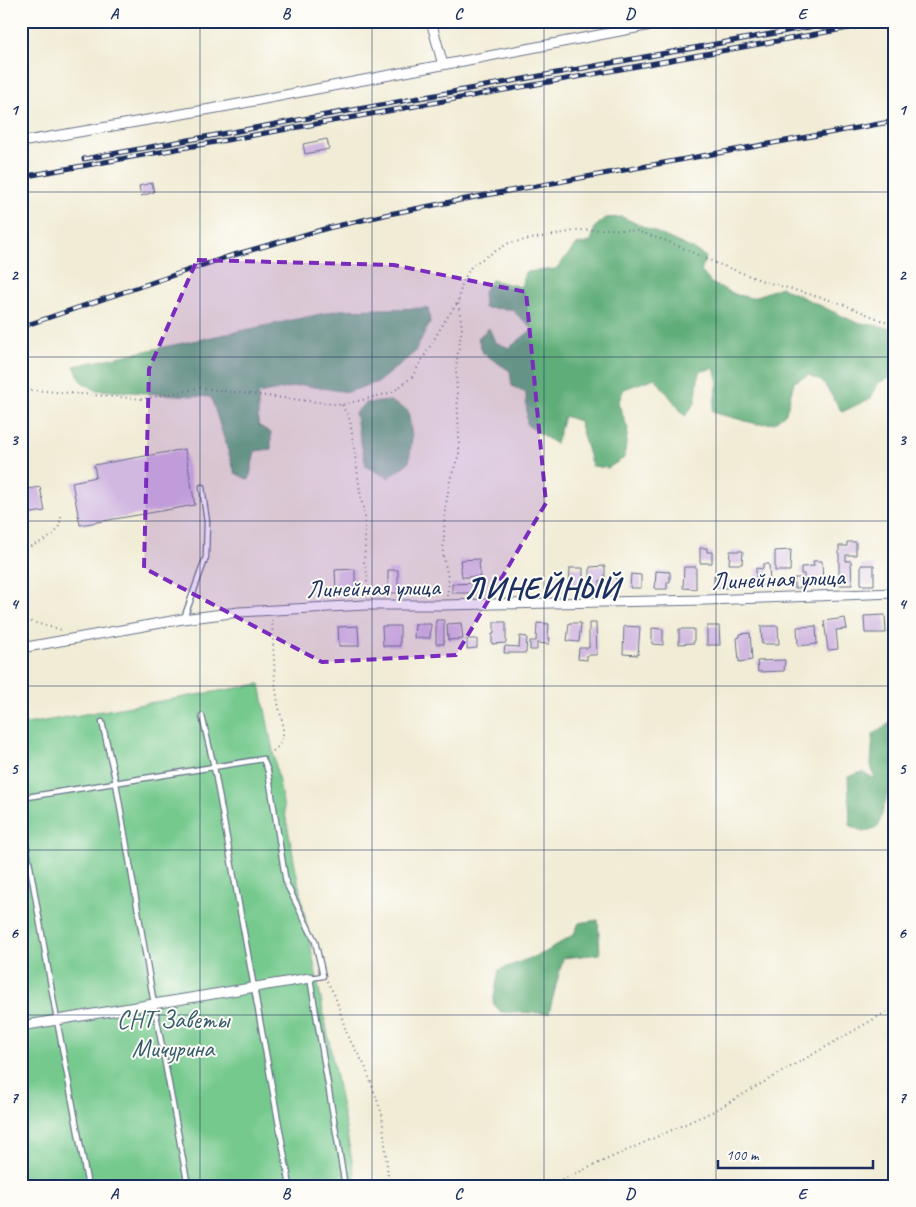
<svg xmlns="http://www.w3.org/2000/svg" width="916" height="1207" font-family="Caveat,sans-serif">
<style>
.green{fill:#74c98d;stroke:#487c76}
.forest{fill:#5fad78;stroke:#3d6e6b}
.building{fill:#d1b8e1}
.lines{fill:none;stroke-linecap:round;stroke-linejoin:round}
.lane-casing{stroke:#667188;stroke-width:7}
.street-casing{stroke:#667188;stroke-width:11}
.path{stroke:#667188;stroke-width:2;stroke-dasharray:1 4;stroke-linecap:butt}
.lane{stroke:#fff;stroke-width:4.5}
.street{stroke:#fff;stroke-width:9}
.rail-casing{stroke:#1b2f5e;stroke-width:5}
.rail{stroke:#fdfcf7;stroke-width:3;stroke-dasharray:9;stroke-linecap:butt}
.marked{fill:#7b2cbf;fill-opacity:0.2;stroke:#7b2cbf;stroke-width:4;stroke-dasharray:10 6;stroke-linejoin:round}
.grid{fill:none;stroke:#1b2f5e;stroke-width:1;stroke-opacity:0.55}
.labels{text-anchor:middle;stroke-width:4;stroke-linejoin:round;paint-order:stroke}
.street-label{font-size:25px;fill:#1b2f5e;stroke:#fdfcf7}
.park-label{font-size:25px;fill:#365d6c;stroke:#fdfcf7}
.district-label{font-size:30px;font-weight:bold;letter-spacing:1px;fill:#1b2f5e;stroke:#fdfcf7}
.neatline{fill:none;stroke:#1b2f5e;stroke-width:2}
.grid-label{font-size:16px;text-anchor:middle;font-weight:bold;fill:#1b2f5e}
</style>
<rect width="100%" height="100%" fill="#fdfcf7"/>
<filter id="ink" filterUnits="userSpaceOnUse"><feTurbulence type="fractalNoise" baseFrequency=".02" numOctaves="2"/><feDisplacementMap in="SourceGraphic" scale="10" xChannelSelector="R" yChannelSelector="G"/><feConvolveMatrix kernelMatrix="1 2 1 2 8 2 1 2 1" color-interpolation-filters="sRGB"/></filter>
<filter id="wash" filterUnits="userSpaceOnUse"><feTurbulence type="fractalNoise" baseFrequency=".0096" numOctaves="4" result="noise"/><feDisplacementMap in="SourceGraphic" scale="20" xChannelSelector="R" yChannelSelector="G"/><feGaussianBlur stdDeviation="1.12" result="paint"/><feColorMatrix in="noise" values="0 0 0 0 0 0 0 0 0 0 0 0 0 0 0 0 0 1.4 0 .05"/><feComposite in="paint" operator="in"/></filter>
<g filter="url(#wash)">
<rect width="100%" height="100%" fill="#f1ecd5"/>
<!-- green -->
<path class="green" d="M 260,684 L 357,1186 L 21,1186 L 21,725 Z"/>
<!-- forest -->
<path class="forest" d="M 622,217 L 693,249 L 706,257 L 701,271 L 711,283 L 737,295 L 752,298 L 781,287 L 855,322 L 895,329 L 895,379 L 891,377 L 878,383 L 871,398 L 842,412 L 823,382 L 809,375 L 794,382 L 786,413 L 774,423 L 757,424 L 712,412 L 718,382 L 714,368 L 699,372 L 695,403 L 685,416 L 655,378 L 624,389 L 618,403 L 628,429 L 624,458 L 608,468 L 592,466 L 579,421 L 564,416 L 556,444 L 527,425 L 526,393 L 512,386 L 510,371 L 483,353 L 478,338 L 489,328 L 495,342 L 509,348 L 533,329 L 511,309 L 484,308 L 483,292 L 492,280 L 521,287 L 525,272 L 556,269 L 576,245 L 591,242 L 595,227 L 606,218 Z
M 428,308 L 430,322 L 415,352 L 378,382 L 348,392 L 302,385 L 258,394 L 258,425 L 271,433 L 271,449 L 255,451 L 249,480 L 235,473 L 211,397 L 96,390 L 82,382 L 74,366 L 340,310 Z
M 390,401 L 408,411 L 412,437 L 409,462 L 388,478 L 366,466 L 355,413 L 366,403 Z
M 895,720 L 895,768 L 878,827 L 863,832 L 850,825 L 848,777 L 862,772 L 875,779 L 871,765 L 873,734 Z
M 598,920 L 600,954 L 563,958 L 549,1013 L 501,1012 L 493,1003 L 499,970 L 546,952 L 574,934 L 579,923 Z"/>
<g id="blocks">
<!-- building -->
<path class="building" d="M 327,139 L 329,149 L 305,154 L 303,144 Z
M 152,183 L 154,192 L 141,196 L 139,186 Z
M 185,449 L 195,505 L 80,525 L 72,482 L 96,477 L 94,465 Z
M 40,487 L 45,511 L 26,514 L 22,490 Z
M 847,542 L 856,542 L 856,555 L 846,555 L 846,561 L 851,561 L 852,585 L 839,585 L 839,546 L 847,546 Z
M 700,548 L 707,548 L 707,552 L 712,552 L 712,563 L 700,563 Z
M 791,550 L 790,571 L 775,571 L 775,551 Z
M 730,551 L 743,551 L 742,564 L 729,564 Z
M 479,559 L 480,577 L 462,577 L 460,560 Z
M 813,561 L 822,561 L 823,586 L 804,586 L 804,574 L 801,574 L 801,567 L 814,566 Z
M 763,564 L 769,564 L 770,586 L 756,586 L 756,568 L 763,569 Z
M 861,565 L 874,565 L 874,585 L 861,585 Z
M 605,566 L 605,580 L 600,580 L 600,587 L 590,587 L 590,567 Z
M 684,567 L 696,567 L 696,589 L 683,588 Z
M 570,568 L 583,568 L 583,588 L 569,588 Z
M 355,569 L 355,589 L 336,590 L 335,570 Z
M 388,570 L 398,570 L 398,593 L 388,593 Z
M 656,571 L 670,572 L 670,582 L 667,582 L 667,589 L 655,589 Z
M 631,574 L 641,575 L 641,588 L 630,588 Z
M 714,575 L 727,575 L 727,588 L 714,588 Z
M 609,577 L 616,577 L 616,587 L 609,587 Z
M 794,578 L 800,578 L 800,588 L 794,588 Z
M 494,579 L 505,579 L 505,591 L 495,592 Z
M 474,583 L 474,593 L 452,593 L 452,584 Z
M 885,615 L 886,633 L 865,633 L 864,616 Z
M 845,618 L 847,629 L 836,630 L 838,649 L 828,650 L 824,621 Z
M 436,620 L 444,620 L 444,644 L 436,644 Z
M 494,622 L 506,622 L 506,643 L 492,644 L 492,634 L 494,634 Z
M 461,623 L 463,639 L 448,640 L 447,624 Z
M 537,623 L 549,624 L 548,638 L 550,638 L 549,644 L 537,643 L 537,650 L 530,650 L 530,641 L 536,641 Z
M 569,623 L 581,623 L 579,642 L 567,641 Z
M 589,623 L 596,623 L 597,655 L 587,655 L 587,660 L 578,659 L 579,648 L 589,648 Z
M 415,624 L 431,624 L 430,638 L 414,638 Z
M 358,626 L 359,646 L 339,646 L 338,627 Z
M 382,626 L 400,626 L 400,646 L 383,646 Z
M 624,626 L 640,627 L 638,655 L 623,654 Z
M 707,626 L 719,626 L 720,645 L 707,645 Z
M 761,626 L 778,626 L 779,644 L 762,644 Z
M 816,626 L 817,644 L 798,646 L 797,627 Z
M 652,628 L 663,629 L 663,645 L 652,644 Z
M 679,629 L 694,629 L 694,643 L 679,644 Z
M 750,633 L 752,660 L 739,662 L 737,638 L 740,637 L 740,634 Z
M 520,636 L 527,637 L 526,653 L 504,653 L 505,646 L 519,647 Z
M 467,639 L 477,639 L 477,648 L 467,649 Z
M 785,660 L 784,671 L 758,672 L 757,661 Z"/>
</g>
</g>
<g filter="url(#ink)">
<use href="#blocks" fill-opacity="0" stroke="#667188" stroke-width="1"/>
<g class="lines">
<defs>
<path id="lane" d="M 184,618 L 206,557 L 207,522 L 202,487
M 202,716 L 214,767 L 290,1186
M 102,722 L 116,783 L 154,1004 L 188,1186
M 21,798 L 263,759 L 268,771 L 286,883 L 315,941 L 323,976 L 310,978 L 345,1186
M 21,815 L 57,1020 L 88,1186"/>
<path id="street" d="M 431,21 L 443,65
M 21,142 L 228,106 L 672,21
M 21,648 L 183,619 L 239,612 L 365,605 L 443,605 L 706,600 L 895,593
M 21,1026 L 310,978"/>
</defs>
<!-- lane casing -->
<use href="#lane" class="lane-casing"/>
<!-- street casing -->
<use href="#street" class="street-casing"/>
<!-- path -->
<path class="path" d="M 21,26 L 53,21
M 21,389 L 142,399 L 200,388 L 342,405 L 393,392 L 412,377 L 446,319 L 458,302 L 462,283 L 472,265 L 509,243 L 580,230 L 608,229 L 637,231 L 667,241 L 716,263 L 763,281 L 840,303 L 895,326
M 342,405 L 350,420 L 361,498 L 365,516 L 365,548 L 364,562 L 367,573 L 367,583 L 365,597
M 21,550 C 31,546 52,539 57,530 C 60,525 61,519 61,514
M 447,596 L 449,583 L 443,554 L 445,511 L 450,480 L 459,454 L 459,437 L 456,372 L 457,359 L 462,328 L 458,302
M 21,619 L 62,630
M 269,754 L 279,746 L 283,737 L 283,724 L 278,704 L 275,682 L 272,620
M 327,981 L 335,996 L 348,1037 L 365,1066 L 382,1114 L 388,1176 L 394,1186
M 548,1186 L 714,1111 L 895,1007"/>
<!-- lane -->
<use href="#lane" class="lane"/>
<!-- street -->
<use href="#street" class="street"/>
<defs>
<path id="rail" d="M 84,159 L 842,21
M 21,177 L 888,21
M 21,327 L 227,257 L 328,228 L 389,214 L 481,196 L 895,121"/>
</defs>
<!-- rail casing -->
<use href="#rail" class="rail-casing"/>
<!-- rail -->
<use href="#rail" class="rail"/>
</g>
</g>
<!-- marked area -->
<path class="marked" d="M 197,260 L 394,265 L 526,292 L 546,503 L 456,655 L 322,662 L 144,568 L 149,369 Z"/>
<!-- grid -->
<path class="grid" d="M 200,21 L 200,1186M 372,21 L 372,1186M 544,21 L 544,1186M 716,21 L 716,1186M 21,192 L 895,192M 21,357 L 895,357M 21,521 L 895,521M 21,686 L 895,686M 21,850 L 895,850M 21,1015 L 895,1015"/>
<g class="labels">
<!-- street labels -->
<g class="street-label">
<text transform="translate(778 578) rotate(-2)" y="9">Линейная улица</text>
<text transform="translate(373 587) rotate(-1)" y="9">Линейная улица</text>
</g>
<!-- park labels -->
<g class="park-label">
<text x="173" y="1028">СНТ Заветы<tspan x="173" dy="29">Мичурина</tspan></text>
</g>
<!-- district labels -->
<g class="district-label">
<text x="542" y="598">ЛИНЕЙНЫЙ</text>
</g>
</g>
<!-- margin -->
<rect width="916" height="1207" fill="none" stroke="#fdfcf7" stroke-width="55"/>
<!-- scale -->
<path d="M718 1160v8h155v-8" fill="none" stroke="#1b2f5e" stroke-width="2.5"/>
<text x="726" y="1160" font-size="15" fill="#1b2f5e" stroke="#fdfcf7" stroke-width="4" paint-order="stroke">100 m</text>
<rect x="28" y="28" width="860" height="1152" class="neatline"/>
<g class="grid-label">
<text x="114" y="19">A</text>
<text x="286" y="19">B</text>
<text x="458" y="19">C</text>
<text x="630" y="19">D</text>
<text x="802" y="19">E</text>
<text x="14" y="115">1</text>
<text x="902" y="115">1</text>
<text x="14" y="280">2</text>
<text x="902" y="280">2</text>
<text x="14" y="445">3</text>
<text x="902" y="445">3</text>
<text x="14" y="609">4</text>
<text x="902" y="609">4</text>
<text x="14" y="774">5</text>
<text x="902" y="774">5</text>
<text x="14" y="938">6</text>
<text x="902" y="938">6</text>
<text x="14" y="1103">7</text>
<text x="902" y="1103">7</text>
<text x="114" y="1199">A</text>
<text x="286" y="1199">B</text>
<text x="458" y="1199">C</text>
<text x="630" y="1199">D</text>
<text x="802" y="1199">E</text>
</g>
</svg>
